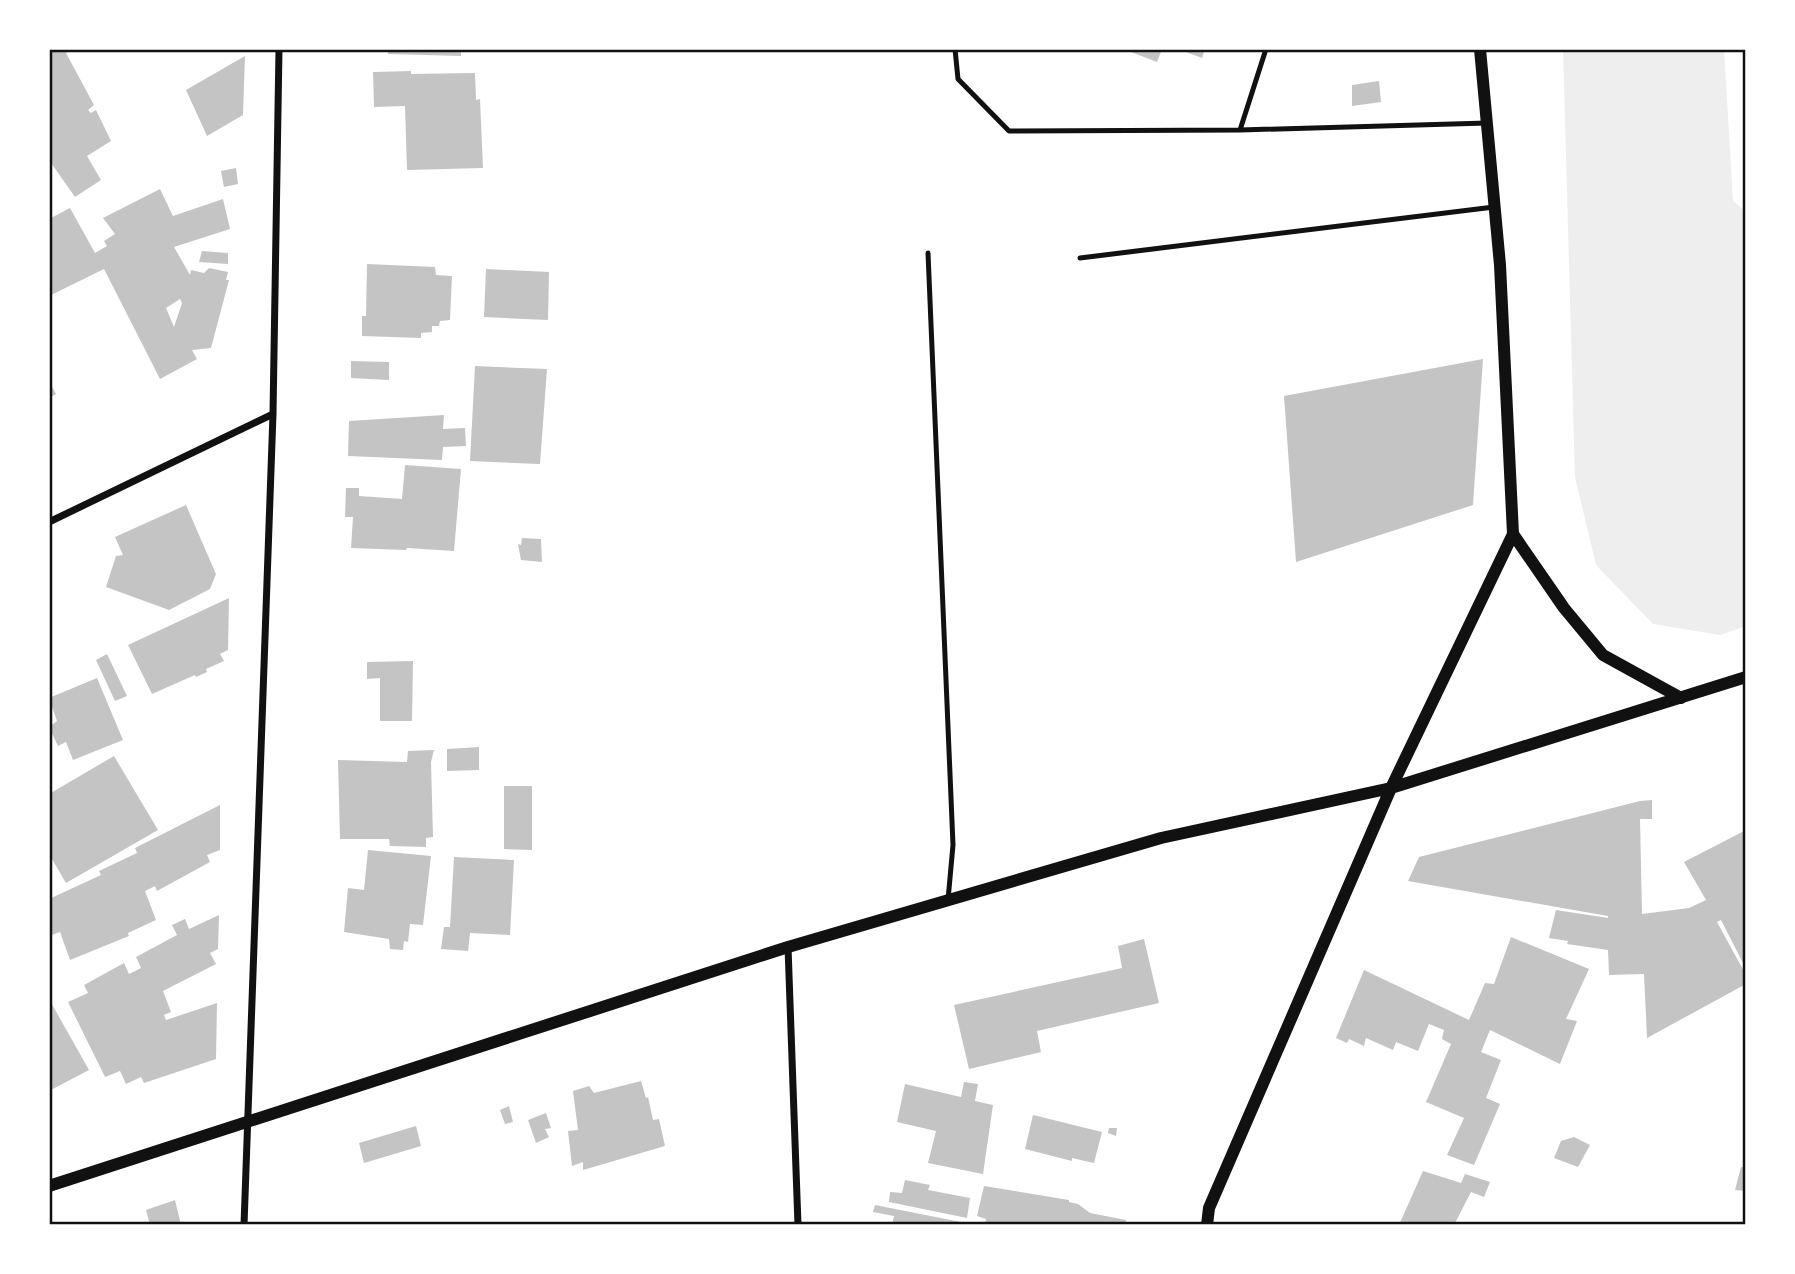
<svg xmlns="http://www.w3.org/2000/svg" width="1795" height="1274" font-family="'Exo 2',sans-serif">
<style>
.green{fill:#eee}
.building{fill:#c4c4c4;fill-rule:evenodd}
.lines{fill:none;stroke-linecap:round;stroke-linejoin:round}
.service{stroke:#111;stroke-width:5}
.minor{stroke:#111;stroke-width:7}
.tertiary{stroke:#111;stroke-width:12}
.neatline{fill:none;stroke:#111;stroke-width:2.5}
</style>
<rect width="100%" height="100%" fill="#fff"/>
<!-- green -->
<path class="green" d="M 1563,49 L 1724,49 L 1733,201 L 1746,212 L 1746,626 L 1720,635 L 1653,624 L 1596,565 L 1575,477 Z"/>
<!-- building -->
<path class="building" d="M 49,49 L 73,49 L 66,53 L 94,105 L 88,110 L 91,113 L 96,110 L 111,141 L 87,156 L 101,180 L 75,197 L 49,160 Z
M 388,49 L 461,49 L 461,56 L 388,54 Z
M 1123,49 L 1162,49 L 1157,62 Z
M 1178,49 L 1205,49 L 1202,58 Z
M 245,56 L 243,115 L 207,136 L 186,90 Z
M 411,71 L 411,74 L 475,73 L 476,100 L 480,99 L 483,168 L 407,170 L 405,106 L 374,107 L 373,72 Z
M 1379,81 L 1381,102 L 1352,106 L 1352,85 Z
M 236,168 L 238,184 L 224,187 L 221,171 Z
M 160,189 L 173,216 L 223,199 L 230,229 L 174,247 L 190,275 L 191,270 L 204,273 L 209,268 L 228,272 L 226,280 L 229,280 L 211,348 L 192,350 L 197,359 L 160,379 L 104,269 L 49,296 L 49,219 L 70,208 L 95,253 L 107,246 L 104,241 L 115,234 L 103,218 ZM 180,299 L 182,303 L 174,327 L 166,308 Z
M 202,251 L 228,253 L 228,264 L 199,262 Z
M 367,264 L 435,267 L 436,275 L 452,276 L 450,320 L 440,321 L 439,326 L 432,326 L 432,332 L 421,333 L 421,338 L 362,336 L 362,316 L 366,316 Z
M 486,269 L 549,272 L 548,320 L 484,317 Z
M 1483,359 L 1473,505 L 1296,562 L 1284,396 Z
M 351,361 L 389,362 L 389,380 L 351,378 Z
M 475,366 L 547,369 L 540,464 L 470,461 Z
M 49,381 L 56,394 L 49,398 Z
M 444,415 L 443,429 L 465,428 L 466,446 L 443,447 L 442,460 L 348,456 L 349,421 Z
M 405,465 L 461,469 L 454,551 L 407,548 L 406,550 L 351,548 L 353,517 L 345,517 L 346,488 L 359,488 L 359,496 L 402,499 Z
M 186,505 L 216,574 L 210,589 L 169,610 L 106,587 L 116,556 L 123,555 L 115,537 Z
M 522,538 L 541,539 L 542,562 L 521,560 L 518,544 L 521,545 Z
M 229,598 L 228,650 L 220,654 L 224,661 L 206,669 L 207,672 L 196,677 L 195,675 L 152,694 L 128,645 Z
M 107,654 L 127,696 L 115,701 L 96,660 Z
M 413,661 L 412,721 L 380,721 L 380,678 L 367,679 L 367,662 Z
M 97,678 L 123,740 L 73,760 L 66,742 L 58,746 L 49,727 L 57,721 L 49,698 Z
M 479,747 L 479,770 L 447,771 L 447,749 Z
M 434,750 L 431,762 L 433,837 L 426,838 L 426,847 L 390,846 L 389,839 L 340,839 L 338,760 L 407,762 L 408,751 Z
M 114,756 L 158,830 L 66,883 L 49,854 L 49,794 Z
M 504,786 L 532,786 L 532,850 L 504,849 Z
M 1652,800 L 1652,819 L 1640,819 L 1642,914 L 1689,908 L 1706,900 L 1684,862 L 1746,830 L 1746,964 L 1744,965 L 1721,920 L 1717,922 L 1746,975 L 1746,984 L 1647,1038 L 1644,974 L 1609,975 L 1608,950 L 1567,944 L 1568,941 L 1549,938 L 1556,910 L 1608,918 L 1608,916 L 1408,881 L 1419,857 L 1640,801 Z
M 220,805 L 220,850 L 207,855 L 210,862 L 157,891 L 155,886 L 145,891 L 156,920 L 128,933 L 129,936 L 70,960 L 60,932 L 49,936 L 49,899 L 101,875 L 99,871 L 137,853 L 135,848 Z
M 368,850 L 431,856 L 423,925 L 410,924 L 408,942 L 404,941 L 403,950 L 390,949 L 389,939 L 344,932 L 348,888 L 364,890 Z
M 454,857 L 514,860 L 510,935 L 470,933 L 468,951 L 441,949 L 444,927 L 450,927 Z
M 219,915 L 218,949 L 210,953 L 216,964 L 163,991 L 171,1012 L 164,1015 L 166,1020 L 217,1003 L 216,1059 L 144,1083 L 141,1077 L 126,1084 L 120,1071 L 105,1077 L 68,1002 L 88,993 L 84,985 L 124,963 L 129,974 L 141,968 L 136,957 L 177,935 L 172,925 L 185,919 L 189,929 Z
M 1511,937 L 1589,969 L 1566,1019 L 1577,1021 L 1560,1064 L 1490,1030 L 1481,1052 L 1501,1060 L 1486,1098 L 1500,1104 L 1474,1165 L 1447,1155 L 1464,1118 L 1426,1102 L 1451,1044 L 1442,1039 L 1444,1030 L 1429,1024 L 1418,1051 L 1396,1042 L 1393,1050 L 1366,1038 L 1364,1046 L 1349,1039 L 1347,1043 L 1336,1038 L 1364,970 L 1469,1020 L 1485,983 L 1494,984 Z
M 1144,939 L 1159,1003 L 1037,1031 L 1041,1052 L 969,1069 L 954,1005 L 1122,968 L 1118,946 Z
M 49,999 L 89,1070 L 49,1091 Z
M 641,1081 L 646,1098 L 648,1097 L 653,1120 L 659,1119 L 665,1146 L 583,1170 L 583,1162 L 572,1166 L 568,1131 L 578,1130 L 573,1091 L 589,1086 L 594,1093 Z
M 964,1082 L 978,1084 L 975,1101 L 993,1105 L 983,1174 L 928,1163 L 936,1131 L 897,1122 L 905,1084 L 961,1097 Z
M 509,1106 L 513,1122 L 505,1124 L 500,1110 Z
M 546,1113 L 551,1128 L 545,1129 L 549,1137 L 536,1143 L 528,1120 Z
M 1033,1115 L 1102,1132 L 1094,1163 L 1072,1158 L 1072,1161 L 1025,1149 Z
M 416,1126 L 421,1146 L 364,1163 L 359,1143 Z
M 1109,1128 L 1117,1128 L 1116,1136 L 1108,1133 Z
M 1574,1137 L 1590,1145 L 1578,1167 L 1554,1158 L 1561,1141 Z
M 1741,1167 L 1746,1168 L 1746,1191 L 1735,1190 Z
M 1423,1171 L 1461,1183 L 1465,1174 L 1490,1182 L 1484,1197 L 1471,1192 L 1454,1225 L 1399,1225 Z
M 905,1180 L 930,1185 L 928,1190 L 970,1198 L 967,1218 L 889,1202 L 890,1192 L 902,1193 Z
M 984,1186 L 1069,1200 L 1069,1202 L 1078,1204 L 1090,1213 L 1126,1220 L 1125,1225 L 985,1225 L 986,1219 L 977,1216 Z
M 175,1200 L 181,1225 L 150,1225 L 146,1210 Z
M 875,1205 L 971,1224 L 971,1225 L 892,1225 L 894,1216 L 873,1212 Z"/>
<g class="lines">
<!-- service -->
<path class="service" d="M 955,49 L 958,79 L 1009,131 L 1240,130 L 1487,123
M 1240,130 L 1266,49
M 928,253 L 953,845 L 948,900
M 1080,258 L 1494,207"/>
<!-- minor -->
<path class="minor" d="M 49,522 L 273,414
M 788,947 L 798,1225
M 244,1225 L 273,414 L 279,49"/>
<!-- tertiary -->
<path class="tertiary" d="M 1513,534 L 1564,608 L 1603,655 L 1681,698
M 49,1186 L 788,947 L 1161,838 L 1391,788 L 1746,677
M 1207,1225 L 1209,1208 L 1391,788 L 1513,534 L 1500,265 L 1480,49"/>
</g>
<!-- border -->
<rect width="1795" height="1274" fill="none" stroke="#ffffff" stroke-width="102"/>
<rect x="51" y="51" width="1693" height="1172" class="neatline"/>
</svg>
